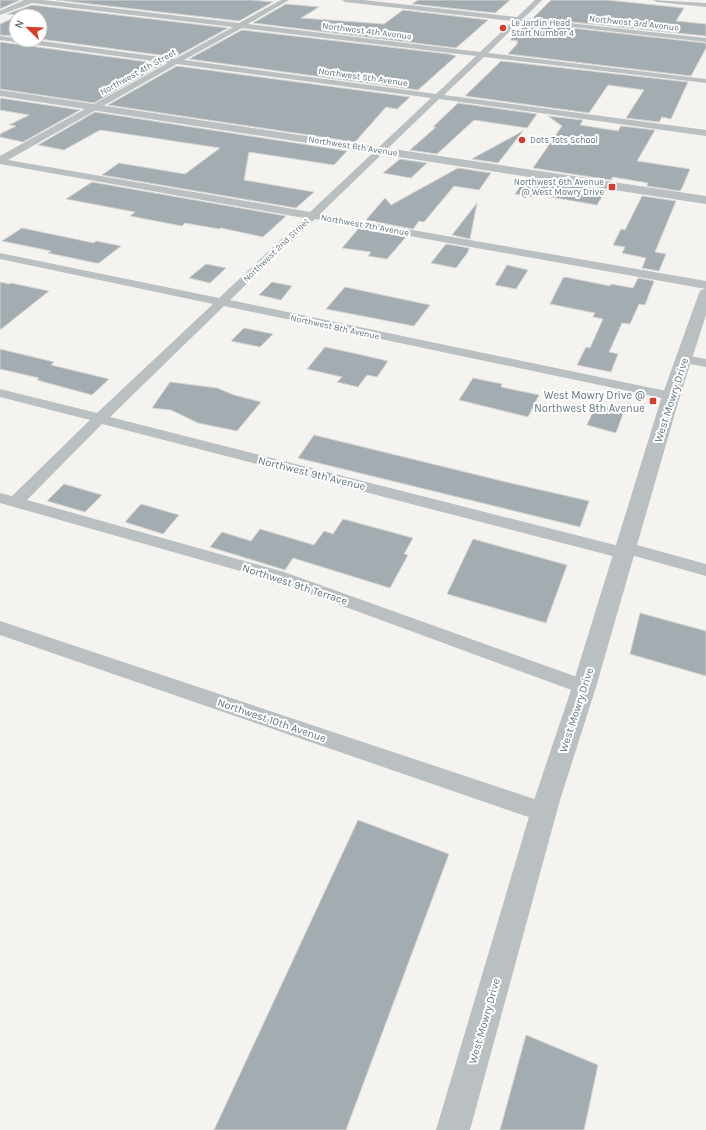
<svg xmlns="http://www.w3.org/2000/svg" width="706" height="1130" font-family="Karla,sans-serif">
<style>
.building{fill:#a3acb0;stroke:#d5d4d2}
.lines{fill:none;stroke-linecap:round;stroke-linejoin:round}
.minor{fill:#babfc1;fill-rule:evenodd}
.tertiary{fill:#babfc1;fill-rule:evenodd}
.poi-dot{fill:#d93d2a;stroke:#fff;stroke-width:1.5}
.labels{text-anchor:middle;stroke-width:4;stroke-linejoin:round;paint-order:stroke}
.far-poi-label{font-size:9px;fill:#64767f;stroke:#fff;text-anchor:start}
.far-street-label{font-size:9px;fill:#64767f;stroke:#fff}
.poi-label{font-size:11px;fill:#64767f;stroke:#fff;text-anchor:end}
.street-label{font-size:11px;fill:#64767f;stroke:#fff}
</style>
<rect width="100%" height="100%" fill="#f4f3ef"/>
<!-- building -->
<path class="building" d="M 0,0 L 20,0 L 0,9 Z
M 56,0 L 251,0 L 273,2 L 239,21 Z
M 418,0 L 510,0 L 495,13 L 412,4 Z
M 551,0 L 607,0 L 684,8 L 676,21 L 706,24 L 706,36 L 533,18 Z
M 286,4 L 319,7 L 301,18 L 384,24 L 403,10 L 488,20 L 456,48 L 253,23 Z
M 32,5 L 228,28 L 175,57 L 40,39 L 40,16 L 7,14 Z
M 16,17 L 16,36 L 0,35 L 0,24 Z
M 527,23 L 706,43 L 706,48 L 691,76 L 508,54 L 518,43 L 516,43 L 518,41 L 510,40 Z
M 242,30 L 449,54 L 456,56 L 418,90 L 189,59 Z
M 0,42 L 163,64 L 94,103 L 0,89 Z
M 501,61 L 688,82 L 671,119 L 662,117 L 659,122 L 626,118 L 644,90 L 608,85 L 589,113 L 465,96 Z
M 177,66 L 410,97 L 397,109 L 386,107 L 355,142 L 108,105 Z
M 0,98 L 80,110 L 23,142 L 0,137 L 0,134 L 16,126 L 9,125 L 29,115 L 0,110 Z
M 458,103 L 537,114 L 527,128 L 474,120 L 437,154 L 410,150 L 436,127 L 433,127 Z
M 95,112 L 347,151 L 334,165 L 249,152 L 244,180 L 314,192 L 296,208 L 102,175 L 119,163 L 185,174 L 220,148 L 100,130 L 64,150 L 38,145 Z
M 548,116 L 583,120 L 580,125 L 618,131 L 621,126 L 655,130 L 637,161 L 690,169 L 682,188 L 680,191 L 647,186 L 648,183 L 613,177 L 611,180 L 533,168 L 562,126 Z
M 523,131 L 498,163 L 472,159 L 477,156 Z
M 400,159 L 427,163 L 411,178 L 383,173 Z
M 458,168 L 491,173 L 479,190 L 454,186 L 424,222 L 419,221 L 413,229 L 366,220 L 385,198 L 391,205 Z
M 526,178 L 606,190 L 597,205 L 539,195 L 537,197 L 515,194 Z
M 92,182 L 286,216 L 263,237 L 221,228 L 219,229 L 185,223 L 182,226 L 130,216 L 135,212 L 66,199 Z
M 642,196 L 676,201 L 655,252 L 666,254 L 659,271 L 642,268 L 646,258 L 622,253 L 625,247 L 613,245 L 621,229 L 625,230 Z
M 477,203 L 470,239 L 452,235 Z
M 22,228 L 94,243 L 96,241 L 121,246 L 99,263 L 96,263 L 48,253 L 51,251 L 2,241 Z
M 359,228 L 406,237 L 387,259 L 368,256 L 371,252 L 342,248 Z
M 446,244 L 469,248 L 468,252 L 456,268 L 431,263 Z
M 206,264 L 226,268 L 210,283 L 189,278 Z
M 507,265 L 528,270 L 516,289 L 495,285 Z
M 565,277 L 610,286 L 611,284 L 633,288 L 638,278 L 654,281 L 645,305 L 639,304 L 630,324 L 622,323 L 609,352 L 618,354 L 611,372 L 577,365 L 586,347 L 590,348 L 603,319 L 593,317 L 595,313 L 550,304 L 563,278 Z
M 0,282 L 9,284 L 11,283 L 49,291 L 0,330 Z
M 272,282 L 292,286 L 281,300 L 259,295 Z
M 345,287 L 401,299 L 430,305 L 414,326 L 326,309 Z
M 244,328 L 273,334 L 260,347 L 231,341 Z
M 325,347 L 353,353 L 388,361 L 377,377 L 367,375 L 358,387 L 337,382 L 342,377 L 307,369 Z
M 0,349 L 54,362 L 51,365 L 109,379 L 92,395 L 37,380 L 39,378 L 0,369 Z
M 473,378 L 502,384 L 501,387 L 539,395 L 528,417 L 459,400 Z
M 170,382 L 217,388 L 234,395 L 261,402 L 237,431 L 198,423 L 171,410 L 152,408 Z
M 596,405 L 624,411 L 616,433 L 587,425 Z
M 314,435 L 506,482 L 589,501 L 580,527 L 298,458 Z
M 64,484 L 102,495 L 85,512 L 47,501 Z
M 141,504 L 179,515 L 163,534 L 125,522 Z
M 343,519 L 413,538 L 404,554 L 408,555 L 390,588 L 293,558 L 285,570 L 210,547 L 222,532 L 251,541 L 260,529 L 314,545 L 324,531 L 333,534 Z
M 473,539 L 567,565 L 546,623 L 447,594 Z
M 640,613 L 706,631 L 706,676 L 630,654 Z
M 358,820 L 449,854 L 346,1130 L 214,1130 Z
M 526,1035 L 598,1065 L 584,1130 L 500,1130 Z"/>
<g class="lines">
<!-- minor -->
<path class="minor" d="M 24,0 L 43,0 L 239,23 L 281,0 L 289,0 L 248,24 L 480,52 L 513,21 L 345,2 L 342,0 L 363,0 L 517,17 L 535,0 L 542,0 L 524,18 L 706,38 L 706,42 L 520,21 L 488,53 L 706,79 L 706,83 L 484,57 L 444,95 L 706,130 L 706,136 L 439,99 L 320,214 L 706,281 L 706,289 L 315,219 L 230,300 L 671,392 L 676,393 L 678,396 L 676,399 L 671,400 L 224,306 L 110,417 L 619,546 L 626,542 L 706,564 L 706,576 L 631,555 L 624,559 L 102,424 L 27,500 L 284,572 L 591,682 L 594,687 L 591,692 L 584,695 L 577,692 L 272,580 L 0,503 L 0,493 L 12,496 L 90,420 L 0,397 L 0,389 L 97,413 L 213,304 L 0,259 L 0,253 L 219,298 L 304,218 L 0,164 L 0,156 L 168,63 L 0,40 L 0,36 L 16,38 L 16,40 L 34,40 L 175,59 L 233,27 L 32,3 L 0,15 L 0,11 ZM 242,28 L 476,56 L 436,94 L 184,60 ZM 177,64 L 431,98 L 310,212 L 8,160 Z
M 684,355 L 706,359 L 706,367 L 679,362 L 677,359 L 679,356 Z
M 0,621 L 543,802 L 551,805 L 554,812 L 551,819 L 543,822 L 0,635 Z"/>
<!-- tertiary -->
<path class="tertiary" d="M 653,0 L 706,3 L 706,7 L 657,2 Z
M 0,90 L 706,196 L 706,204 L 0,96 Z
M 706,289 L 706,315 L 680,396 L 596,687 L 560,800 L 470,1130 L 436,1130 L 534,800 L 572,687 L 662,396 L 699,293 L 701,290 Z"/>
</g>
<!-- markers -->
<g class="poi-dot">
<circle cx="503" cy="28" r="4"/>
<circle cx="522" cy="140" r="4"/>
<rect x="608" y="183" width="8" height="8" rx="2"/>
<rect x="649" y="397" width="8" height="8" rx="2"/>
</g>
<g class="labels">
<!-- far-poi labels -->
<g class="far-poi-label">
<text x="511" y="26">Le Jardin Head<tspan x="511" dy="10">Start Number 4</tspan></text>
<text x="530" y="143">Dots Tots School</text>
<text x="604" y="185" text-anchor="end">Northwest 6th Avenue<tspan x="604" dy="10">@ West Mowry Drive</tspan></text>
</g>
<!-- far-street labels -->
<g class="far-street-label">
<text transform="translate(634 23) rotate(6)" y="3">Northwest 3rd Avenue</text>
<text transform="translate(367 31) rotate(7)" y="3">Northwest 4th Avenue</text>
<text transform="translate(138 72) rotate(-29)" y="3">Northwest 4th Street</text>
<text transform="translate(363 77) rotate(8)" y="3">Northwest 5th Avenue</text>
<text transform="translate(353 146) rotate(9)" y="3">Northwest 6th Avenue</text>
<text transform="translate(365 225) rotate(10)" y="3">Northwest 7th Avenue</text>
<text transform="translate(276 250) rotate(-44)" y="3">Northwest 2nd Street</text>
<text transform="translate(335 327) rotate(12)" y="3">Northwest 8th Avenue</text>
</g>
<!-- poi labels -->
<g class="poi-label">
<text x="645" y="399">West Mowry Drive @<tspan x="645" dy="13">Northwest 8th Avenue</tspan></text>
</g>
<!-- street labels -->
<g class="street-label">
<text transform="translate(671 400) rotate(-72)" y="4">West Mowry Drive</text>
<text transform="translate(312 473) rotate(14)" y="4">Northwest 9th Avenue</text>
<text transform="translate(295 584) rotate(18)" y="4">Northwest 9th Terrace</text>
<text transform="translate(576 710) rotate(-72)" y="4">West Mowry Drive</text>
<text transform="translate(272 720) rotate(19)" y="4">Northwest 10th Avenue</text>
<text transform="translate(484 1021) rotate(-74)" y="4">West Mowry Drive</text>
</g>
</g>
<!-- north arrow -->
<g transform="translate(28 28) rotate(293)"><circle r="19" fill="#ffffff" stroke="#c1c8cc"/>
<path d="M0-3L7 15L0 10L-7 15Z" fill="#d93d2a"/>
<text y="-6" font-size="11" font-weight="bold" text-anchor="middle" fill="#64767f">N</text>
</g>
</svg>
